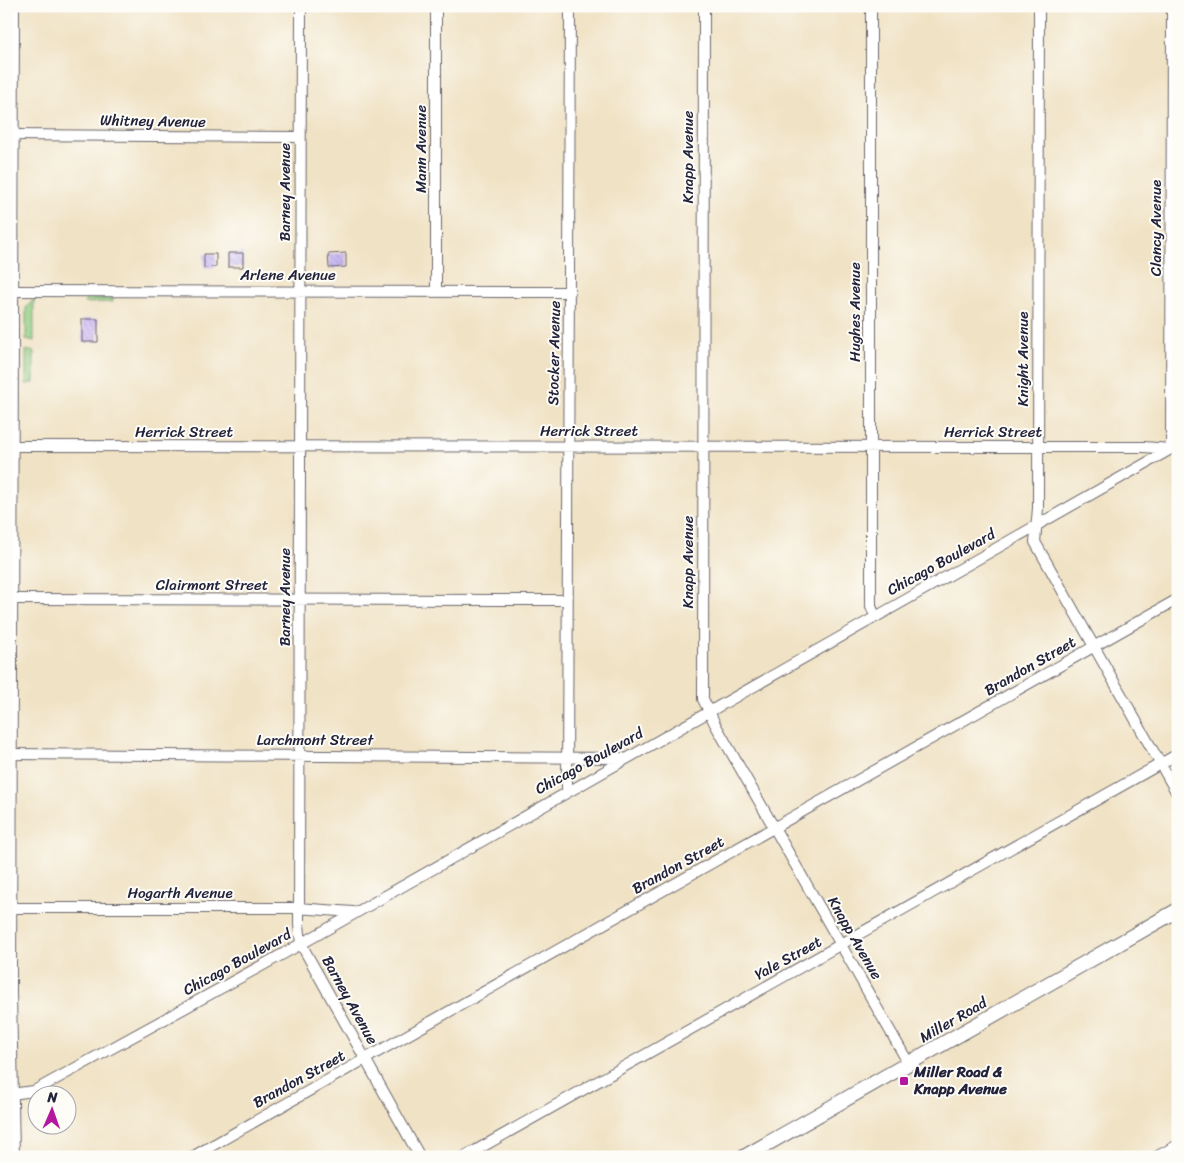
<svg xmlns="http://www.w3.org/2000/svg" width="1184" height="1163" font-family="Sriracha,sans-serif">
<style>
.grass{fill:url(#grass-tufts);stroke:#5a785e}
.building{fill:url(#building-back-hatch)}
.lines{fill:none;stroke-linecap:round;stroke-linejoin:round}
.street-casing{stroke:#6a656b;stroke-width:12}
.secondary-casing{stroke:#6a656b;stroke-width:16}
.street{stroke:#fff;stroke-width:10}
.secondary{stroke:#fff;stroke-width:14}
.poi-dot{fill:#b5179e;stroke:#fdfcf7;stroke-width:2}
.labels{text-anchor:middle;stroke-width:4;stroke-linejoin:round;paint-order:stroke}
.street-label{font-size:15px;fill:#22223b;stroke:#fdfcf7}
.poi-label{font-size:15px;font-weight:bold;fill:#22223b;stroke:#fdfcf7;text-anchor:start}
</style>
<defs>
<pattern id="grass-tufts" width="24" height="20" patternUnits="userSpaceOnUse" patternTransform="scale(1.25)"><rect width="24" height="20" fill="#92ce82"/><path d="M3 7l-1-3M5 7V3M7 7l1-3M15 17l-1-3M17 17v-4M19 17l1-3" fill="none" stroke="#7eb171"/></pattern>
<pattern id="building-back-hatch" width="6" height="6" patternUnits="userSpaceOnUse" patternTransform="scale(1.25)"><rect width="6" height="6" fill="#c0aaf4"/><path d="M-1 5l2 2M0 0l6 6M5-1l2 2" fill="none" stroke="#9c8ac7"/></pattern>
</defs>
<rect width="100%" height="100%" fill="#fdfcf7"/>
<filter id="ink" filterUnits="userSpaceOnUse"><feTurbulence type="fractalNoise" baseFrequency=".02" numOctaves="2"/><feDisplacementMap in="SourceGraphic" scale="10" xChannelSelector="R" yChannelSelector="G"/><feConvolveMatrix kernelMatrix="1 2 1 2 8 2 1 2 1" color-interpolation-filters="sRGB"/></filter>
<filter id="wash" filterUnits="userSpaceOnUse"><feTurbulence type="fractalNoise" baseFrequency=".0096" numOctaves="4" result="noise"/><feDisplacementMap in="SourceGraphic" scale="20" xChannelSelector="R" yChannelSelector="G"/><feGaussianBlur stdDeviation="1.12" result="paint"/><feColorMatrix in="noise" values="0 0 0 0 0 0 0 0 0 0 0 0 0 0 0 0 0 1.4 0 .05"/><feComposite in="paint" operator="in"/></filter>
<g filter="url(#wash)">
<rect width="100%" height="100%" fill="#f0e2c4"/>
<!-- grass -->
<path class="grass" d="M 87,297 L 113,298 L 113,302 L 84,303 Z
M 34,299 L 34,341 L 26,339 L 26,308 Z
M 26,350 L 34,352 L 34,383 L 26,384 Z"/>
<g id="blocks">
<!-- building -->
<path class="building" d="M 228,253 L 243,253 L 243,267 L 228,267 Z
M 346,253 L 346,267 L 329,268 L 328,254 Z
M 204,254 L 216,254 L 216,267 L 204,268 Z
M 82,319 L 98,319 L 98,342 L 82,342 Z"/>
</g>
</g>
<g filter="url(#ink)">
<use href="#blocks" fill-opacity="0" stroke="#6a656b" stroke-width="1"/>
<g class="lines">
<defs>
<path id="street" d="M 301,6 L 299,924 L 301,944 L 420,1157
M 436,6 L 436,291
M 704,6 L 703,699 L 715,724 L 909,1064
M 871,6 L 871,606 L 875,616
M 1039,6 L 1038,508 L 1035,542 L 1178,795
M 6,135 L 300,137
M 6,291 L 570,292
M 6,446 L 1143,447 L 1171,449 L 1172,6
M 6,599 L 567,600
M 6,754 L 623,758
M 567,791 L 570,6
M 6,908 L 297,908 L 353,912
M 11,1094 L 34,1091 L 301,944 L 1178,445
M 192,1157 L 1178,599
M 464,1157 L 1178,754
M 1156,1157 L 1178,1145"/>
<path id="secondary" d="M 12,1157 L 9,991 L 12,6
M 744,1157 L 1178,910"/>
</defs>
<!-- street casing -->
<use href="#street" class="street-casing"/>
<!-- secondary casing -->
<use href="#secondary" class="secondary-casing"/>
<!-- street -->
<use href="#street" class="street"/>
<!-- secondary -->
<use href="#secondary" class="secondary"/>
</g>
</g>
<!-- markers -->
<rect class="poi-dot" x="899" y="1076" width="10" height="10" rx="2.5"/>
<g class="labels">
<!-- street labels -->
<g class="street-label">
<text transform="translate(153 121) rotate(1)" y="5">Whitney Avenue</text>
<text transform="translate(421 149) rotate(-90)" y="5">Mann Avenue</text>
<text transform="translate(688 157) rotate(-90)" y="5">Knapp Avenue</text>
<text transform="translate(285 192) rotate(-90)" y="5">Barney Avenue</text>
<text transform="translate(1156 228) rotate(-90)" y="5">Clancy Avenue</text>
<text x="288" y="280">Arlene Avenue</text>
<text transform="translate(855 312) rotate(-90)" y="5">Hughes Avenue</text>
<text transform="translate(554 353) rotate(-89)" y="5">Stocker Avenue</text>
<text transform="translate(1023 359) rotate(-90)" y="5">Knight Avenue</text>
<text x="589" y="436">Herrick Street</text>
<text x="184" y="437">Herrick Street</text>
<text x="993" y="437">Herrick Street</text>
<text transform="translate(688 562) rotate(-90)" y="5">Knapp Avenue</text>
<text transform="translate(941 562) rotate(-29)" y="5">Chicago Boulevard</text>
<text x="212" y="590">Clairmont Street</text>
<text transform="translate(285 597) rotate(-90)" y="5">Barney Avenue</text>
<text transform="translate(1030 666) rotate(-30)" y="5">Brandon Street</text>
<text x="315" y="745">Larchmont Street</text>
<text transform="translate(589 761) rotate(-29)" y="5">Chicago Boulevard</text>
<text transform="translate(678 865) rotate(-29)" y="5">Brandon Street</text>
<text x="180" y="898">Hogarth Avenue</text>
<text transform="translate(855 938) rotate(60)" y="5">Knapp Avenue</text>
<text transform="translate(788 958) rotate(-29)" y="5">Yale Street</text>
<text transform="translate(237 962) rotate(-29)" y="5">Chicago Boulevard</text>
<text transform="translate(350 1000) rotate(61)" y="5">Barney Avenue</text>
<text transform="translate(953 1020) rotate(-30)" y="5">Miller Road</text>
<text transform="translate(299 1079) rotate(-29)" y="5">Brandon Street</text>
</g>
<!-- poi labels -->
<g class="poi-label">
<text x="914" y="1077">Miller Road &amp;<tspan x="914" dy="17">Knapp Avenue</tspan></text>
</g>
</g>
<!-- margin -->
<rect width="1184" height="1163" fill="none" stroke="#fdfcf7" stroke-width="25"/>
<!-- north arrow -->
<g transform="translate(52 1110) rotate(2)"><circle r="24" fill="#fdfcf7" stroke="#a5a5ac"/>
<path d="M0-4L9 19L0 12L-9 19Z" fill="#b5179e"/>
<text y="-8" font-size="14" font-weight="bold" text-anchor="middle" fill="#22223b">N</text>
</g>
</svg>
